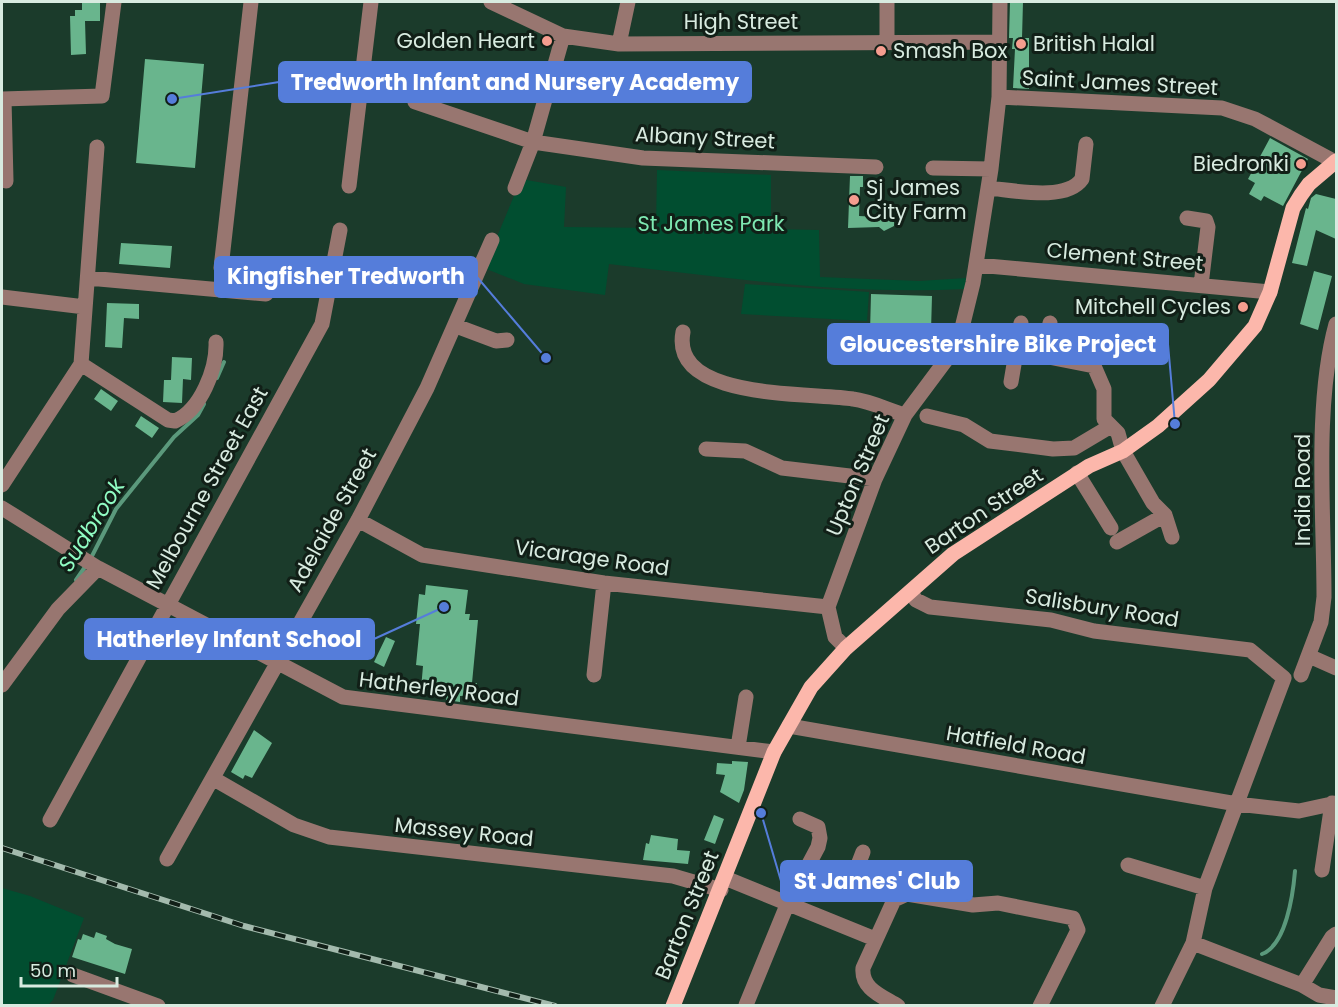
<svg xmlns="http://www.w3.org/2000/svg" width="1338" height="1007" font-family="Poppins,sans-serif">
<style>
.green{fill:#014e30}
.lines{fill:none;stroke-linecap:round;stroke-linejoin:round}
.stream{stroke:#5b997c;stroke-width:4}
.building{fill:#69b58d}
.minor{stroke:#987670;stroke-width:15}
.major{stroke:#fcb7ab;stroke-width:15}
.rail-casing{stroke:#a3baad;stroke-width:6}
.rail{stroke:#111f17;stroke-width:4;stroke-dasharray:11;stroke-linecap:butt}
.poi-dot{fill:#f59d8f;stroke:#111f17;stroke-width:2}
.labels{text-anchor:middle;stroke-width:6;stroke-linejoin:round;paint-order:stroke}
.street-label{font-size:21px;fill:#d8ebe0;stroke:#111f17}
.poi-label{font-size:21px;fill:#d8ebe0;stroke:#111f17;text-anchor:end}
.park-label{font-size:21px;fill:#7de8b1;stroke:#111f17}
.water-label{font-size:22px;font-style:italic;fill:#90fcc3;stroke:#111f17}
.leader{fill:none;stroke:#557dda;stroke-width:2}
.callout-dot{fill:#557dda;stroke:#111f17;stroke-width:2}
.callout{fill:#557dda;stroke:#557dda;stroke-width:2}
.callout-label{font-size:22px;text-anchor:middle;font-weight:bold;fill:#fff}
</style>
<rect width="100%" height="100%" fill="#1b3b2b"/>
<!-- green -->
<path class="green" d="M 657,170 L 771,175 L 771,229 L 819,230 L 820,277 L 919,281 L 966,278 L 965,289 C 844,295 728,278 609,264 L 605,295 L 524,284 L 484,268 L 521,179 L 566,187 L 564,227 L 656,228 Z
M 745,284 L 869,292 L 867,321 L 741,314 Z
M 2,888 L 30,896 L 84,918 L 53,1000 L 48,1005 L 2,1005 Z"/>
<g class="lines">
<!-- stream -->
<path class="stream" d="M 217,378 L 224,362
M 91,558 L 116,509 L 174,437 L 198,415 L 204,404
M 76,580 L 87,564
M 1262,954 C 1286,945 1293,895 1295,871"/>
</g>
<!-- building -->
<path class="building" d="M 82,2 L 100,2 L 100,21 L 85,21 L 86,54 L 71,55 L 70,16 L 75,16 L 75,10 L 82,10 Z
M 1010,2 L 1023,2 L 1022,38 L 1016,38 L 1029,38 L 1029,89 L 1013,88 L 1015,49 L 1012,49 L 1013,38 L 1009,38 Z
M 145,59 L 204,64 L 195,168 L 136,163 Z
M 1270,138 L 1308,159 L 1283,206 L 1264,196 L 1261,201 L 1249,194 L 1255,183 L 1248,179 Z
M 850,176 L 863,176 L 863,187 L 860,187 L 859,216 L 879,217 L 890,214 L 894,219 L 894,226 L 884,231 L 879,227 L 848,228 Z
M 1316,194 L 1336,199 L 1336,239 L 1316,230 L 1307,266 L 1292,263 L 1306,208 L 1308,209 L 1311,198 Z
M 121,243 L 172,246 L 170,268 L 119,264 Z
M 1314,271 L 1332,276 L 1318,330 L 1300,324 Z
M 871,294 L 932,296 L 931,331 L 880,329 L 880,331 L 870,332 Z
M 107,303 L 139,304 L 139,319 L 124,318 L 122,348 L 105,347 Z
M 172,357 L 192,358 L 191,380 L 183,379 L 182,403 L 163,402 L 164,380 L 171,380 Z
M 101,389 L 118,401 L 111,411 L 94,399 Z
M 141,416 L 159,428 L 152,438 L 135,426 Z
M 426,585 L 468,590 L 465,614 L 470,614 L 469,620 L 478,620 L 472,683 L 477,683 L 476,695 L 460,696 L 460,702 L 446,700 L 447,692 L 421,689 L 423,666 L 416,665 L 420,624 L 416,624 L 419,594 L 425,595 Z
M 386,637 L 395,641 L 384,667 L 374,662 Z
M 254,730 L 272,743 L 252,778 L 245,775 L 243,779 L 231,772 Z
M 732,761 L 748,762 L 744,790 L 739,803 L 720,792 L 725,775 L 716,774 L 717,763 L 732,764 Z
M 714,815 L 724,819 L 715,844 L 704,840 Z
M 651,835 L 678,839 L 677,850 L 690,851 L 688,864 L 643,860 L 646,843 L 649,844 Z
M 96,932 L 107,936 L 106,939 L 115,944 L 132,949 L 125,974 L 72,957 L 78,939 L 81,940 L 83,934 L 94,938 Z"/>
<g class="lines">
<!-- minor -->
<path class="minor" d="M 491,2 L 563,36 L 619,44 L 999,42
M 887,2 L 887,43
M 619,44 L 628,2
M 999,97 L 1222,108 L 1255,119 L 1335,162
M 2,99 L 102,96 L 114,2
M 4,99 L 6,181
M 415,102 L 533,142 L 643,158 L 876,167
M 933,168 L 991,169
M 349,186 L 371,2
M 515,188 L 533,142 L 563,36
M 988,188 C 1013,190 1066,202 1082,179 L 1086,144
M 1187,218 L 1206,221 L 1208,227 L 1201,285
M 977,265 L 1270,292
M 221,268 L 251,2
M 88,278 L 266,294
M 2,297 L 85,307
M 456,326 L 496,341 L 507,340
M 683,332 C 670,401 811,392 853,399 C 870,401 888,410 905,415
M 1018,351 L 1094,366 L 1104,389 L 1104,419 L 1118,433 L 1123,451 L 1153,503 L 1165,515 L 1172,537
M 1046,355 L 1050,323
M 1074,360 L 1076,336
M 81,364 L 168,420 L 175,421 C 201,410 217,368 216,342
M 1011,382 L 1021,323
M 927,416 L 964,425 L 990,441 L 1053,449 L 1074,448 L 1111,426
M 706,449 L 745,451 L 782,468 L 875,479
M 1077,473 L 1111,528
M 2,485 L 81,364 L 97,147
M 2,508 L 98,568 L 343,697 L 774,752
M 358,520 L 422,555 L 604,583 L 828,607
M 1117,542 L 1165,515
M 910,592 L 916,600 L 930,607 L 1051,620 L 1094,631 L 1250,650 L 1284,678 L 1205,888 L 1193,943 L 1162,1006
M 846,648 L 835,637 L 828,607 L 875,479 L 905,415 L 958,344 L 973,283 L 991,169 L 999,97 L 1000,2
M 1309,656 L 1336,668
M 594,675 L 604,583
M 1301,675 L 1321,622 L 1324,597 C 1324,512 1314,404 1336,324
M 2,685 L 58,609 L 98,568
M 789,726 L 1237,804 L 1299,811 L 1336,803
M 738,747 L 746,697
M 214,779 L 294,825 L 329,837 L 673,876 L 721,890
M 50,820 L 322,324 L 340,230
M 863,852 L 858,865 L 859,871 L 898,897
M 167,859 L 358,520 L 427,388 L 492,240
M 1128,865 L 1205,888
M 1322,870 L 1332,803
M 725,878 L 875,939
M 1193,943 L 1302,985 L 1319,995 L 1336,998
M 73,975 L 158,1006
M 1302,985 L 1332,937 L 1336,934
M 746,1005 L 787,905 L 818,847 L 820,838 L 818,827 L 800,819
M 898,1006 C 882,996 861,989 863,968 L 894,900 L 907,894 L 973,905 L 998,903 L 1073,918 L 1078,930 L 1040,1006"/>
<!-- major -->
<path class="major" d="M 673,1006 L 774,752 L 811,687 L 846,648 L 953,554 L 1089,466 L 1123,451 L 1158,426 L 1209,380 L 1255,326 L 1270,292 L 1293,208 L 1301,195 L 1309,184 L 1336,161"/>
<defs>
<path id="rail" d="M 2,848 L 244,926 L 555,1006"/>
</defs>
<!-- rail casing -->
<use href="#rail" class="rail-casing"/>
<!-- rail -->
<use href="#rail" class="rail"/>
</g>
<!-- markers -->
<g class="poi-dot">
<circle cx="547" cy="41" r="6"/>
<circle cx="1021" cy="44" r="6"/>
<circle cx="881" cy="51" r="6"/>
<circle cx="1301" cy="164" r="6"/>
<circle cx="854" cy="200" r="6"/>
<circle cx="1243" cy="307" r="6"/>
</g>
<g class="labels">
<!-- street labels -->
<g class="street-label">
<text x="741" y="29">High Street</text>
<text transform="translate(1120 83) rotate(3)" y="7">Saint James Street</text>
<text transform="translate(705 138) rotate(3)" y="7">Albany Street</text>
<text transform="translate(1125 257) rotate(5)" y="7">Clement Street</text>
<text transform="translate(858 475) rotate(-67)" y="7">Upton Street</text>
<text transform="translate(207 488) rotate(-61)" y="7">Melbourne Street East</text>
<text transform="translate(1303 490) rotate(-90)" y="7">India Road</text>
<text transform="translate(984 511) rotate(-34)" y="7">Barton Street</text>
<text transform="translate(332 520) rotate(-61)" y="7">Adelaide Street</text>
<text transform="translate(592 558) rotate(8)" y="7">Vicarage Road</text>
<text transform="translate(1102 608) rotate(9)" y="7">Salisbury Road</text>
<text transform="translate(439 689) rotate(7)" y="7">Hatherley Road</text>
<text transform="translate(1016 745) rotate(10)" y="7">Hatfield Road</text>
<text transform="translate(464 832) rotate(6)" y="7">Massey Road</text>
<text transform="translate(687 915) rotate(-68)" y="7">Barton Street</text>
</g>
<!-- poi labels -->
<g class="poi-label">
<text x="535" y="48">Golden Heart</text>
<text x="1033" y="51" text-anchor="start">British Halal</text>
<text x="893" y="58" text-anchor="start">Smash Box</text>
<text x="1289" y="171">Biedronki</text>
<text x="866" y="195" text-anchor="start">Sj James<tspan x="866" dy="24">City Farm</tspan></text>
<text x="1231" y="314">Mitchell Cycles</text>
</g>
<!-- park labels -->
<g class="park-label">
<text x="711" y="231">St James Park</text>
</g>
<!-- water labels -->
<g class="water-label">
<text transform="translate(91 525) rotate(-58)" y="8">Sudbrook</text>
</g>
</g>
<!-- callouts -->
<path class="leader" d="M172 99L279 82M546 358L477 277M1175 424L1168 344M444 607L374 639M761 813L781 881"/>
<g class="callout-dot">
<circle cx="172" cy="99" r="6"/>
<circle cx="546" cy="358" r="6"/>
<circle cx="1175" cy="424" r="6"/>
<circle cx="444" cy="607" r="6"/>
<circle cx="761" cy="813" r="6"/>
</g>
<g class="callout">
<rect x="279" y="62" width="472" height="40" rx="6"/>
<rect x="215" y="257" width="262" height="40" rx="6"/>
<rect x="828" y="324" width="340" height="40" rx="6"/>
<rect x="85" y="619" width="289" height="40" rx="6"/>
<rect x="781" y="861" width="191" height="40" rx="6"/>
</g>
<g class="callout-label">
<text x="515" y="90">Tredworth Infant and Nursery Academy</text>
<text x="346" y="284">Kingfisher Tredworth</text>
<text x="998" y="352">Gloucestershire Bike Project</text>
<text x="229" y="647">Hatherley Infant School</text>
<text x="877" y="889">St James' Club</text>
</g>
<!-- border -->
<rect width="1338" height="1007" fill="none" stroke="#d8ebe0" stroke-width="6"/>
<!-- scale -->
<path d="M21 977v9h96v-9" fill="none" stroke="#d8ebe0" stroke-width="3"/>
<text x="30" y="977" font-size="18" fill="#d8ebe0" stroke="#111f17" stroke-width="4.5" paint-order="stroke">50 m</text>
</svg>
